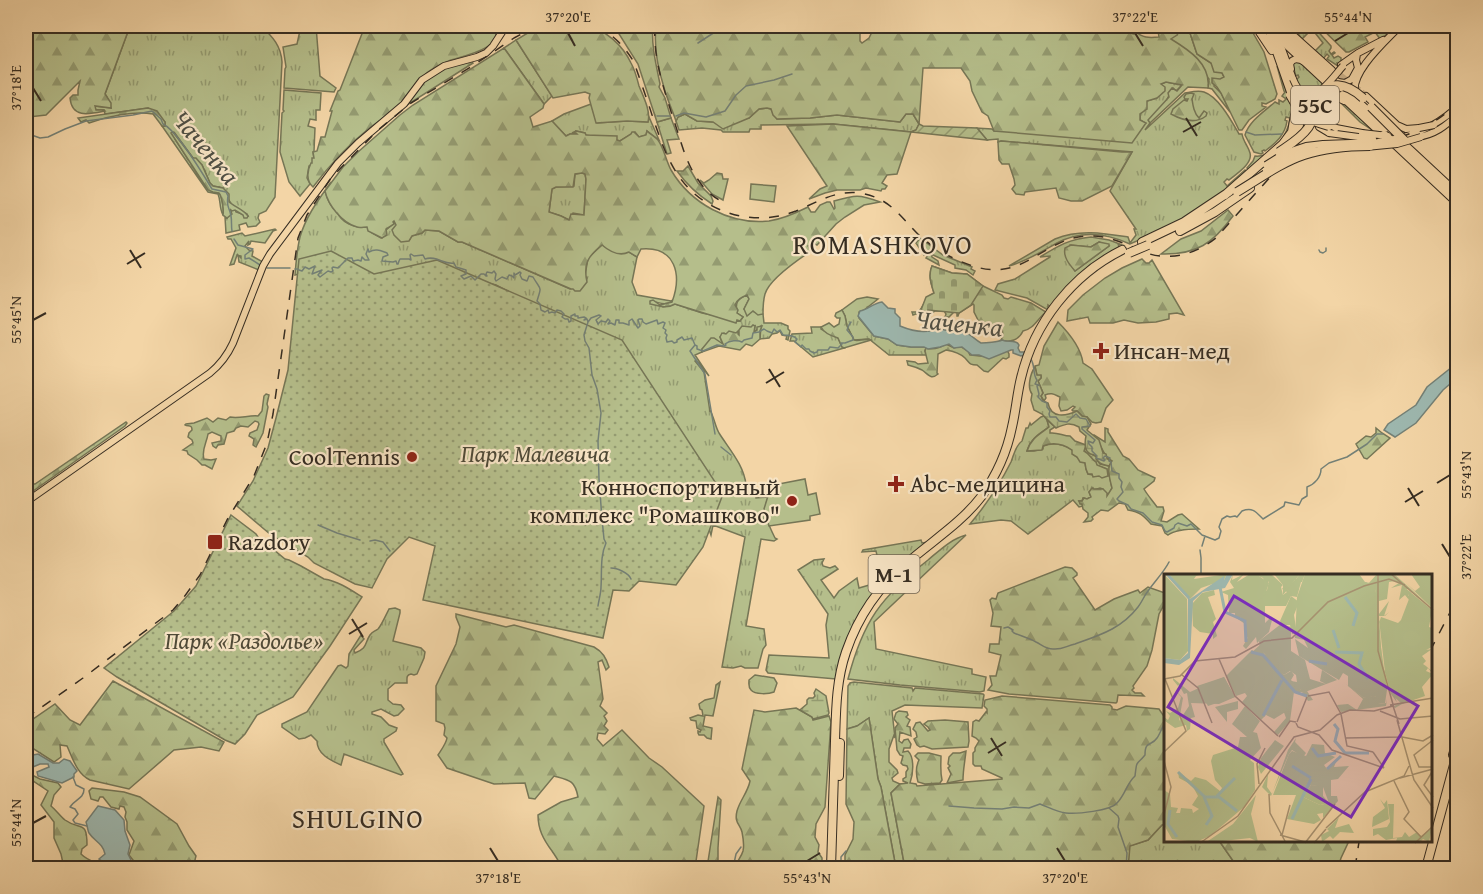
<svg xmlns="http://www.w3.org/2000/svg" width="1483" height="894" font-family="'Gentium Book Plus',serif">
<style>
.grass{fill:url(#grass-tufts);stroke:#767656;stroke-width:1.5;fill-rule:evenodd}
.forest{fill:url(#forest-firs);stroke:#767656;stroke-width:1.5;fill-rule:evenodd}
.wetland{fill:url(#wetland-marsh);stroke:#767656;stroke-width:1.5}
.cemetery{fill:url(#cemetery-stones);stroke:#767656;stroke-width:1.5}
.park{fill:url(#park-dots);stroke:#767656;stroke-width:1.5}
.garden{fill:url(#garden-furrows);stroke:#767656;stroke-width:1.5}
.pitch{fill:#b5be8b;stroke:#767656;stroke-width:1.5}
.water{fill:#9db7ae;stroke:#748076;stroke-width:1.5}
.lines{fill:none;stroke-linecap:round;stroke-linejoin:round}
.stream{stroke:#748076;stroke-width:1.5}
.river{stroke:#9db7ae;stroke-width:4}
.major-tunnel{stroke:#cdb38c;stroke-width:6;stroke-dasharray:6 3;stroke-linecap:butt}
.major-casing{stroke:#362d22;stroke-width:8}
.highway-casing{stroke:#362d22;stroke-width:10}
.major{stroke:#f3d5a6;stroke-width:6}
.highway{stroke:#f3d5a6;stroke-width:8}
.rail{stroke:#362d22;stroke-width:1.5;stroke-dasharray:10 10;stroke-linecap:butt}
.major-bridge-casing{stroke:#362d22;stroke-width:8;stroke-linecap:butt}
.highway-bridge-casing{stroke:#362d22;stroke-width:10;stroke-linecap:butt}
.major-bridge{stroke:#f3d5a6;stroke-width:6}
.highway-bridge{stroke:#f3d5a6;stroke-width:8}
.ticks{fill:none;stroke:#362d22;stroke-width:2}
.poi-dot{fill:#8f2418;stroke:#f7e4c5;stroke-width:2}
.labels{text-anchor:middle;stroke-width:4.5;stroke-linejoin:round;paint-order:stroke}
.shield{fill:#f7e4c5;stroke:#706453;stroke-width:1.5}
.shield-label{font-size:22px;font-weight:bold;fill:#362d22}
.poi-label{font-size:24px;fill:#362d22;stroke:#f7e4c5;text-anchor:start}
.park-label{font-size:24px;font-style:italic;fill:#4f4a37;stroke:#f7e4c5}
.water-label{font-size:26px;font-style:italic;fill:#505045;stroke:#f7e4c5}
.quarter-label{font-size:27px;letter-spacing:1.5px;fill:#362d22;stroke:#f7e4c5}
.inset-river{fill:none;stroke:#9db7ae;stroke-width:3}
.inset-road{fill:none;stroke:#a79271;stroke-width:1.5}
.view{fill:#7b2cbf;fill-opacity:0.15;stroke:#7b2cbf;stroke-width:3}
.inset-edge{fill:none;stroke:#362d22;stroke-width:3}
.neatline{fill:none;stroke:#362d22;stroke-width:2}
.ticks-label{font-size:15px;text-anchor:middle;fill:#362d22}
</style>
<defs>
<pattern id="grass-tufts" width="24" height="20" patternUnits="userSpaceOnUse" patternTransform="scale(1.5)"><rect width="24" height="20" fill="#b5be8b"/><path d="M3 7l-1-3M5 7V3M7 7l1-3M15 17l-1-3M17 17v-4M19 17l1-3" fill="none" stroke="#949b71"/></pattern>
<pattern id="forest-firs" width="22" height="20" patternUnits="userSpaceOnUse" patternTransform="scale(1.5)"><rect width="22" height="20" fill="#b5be8b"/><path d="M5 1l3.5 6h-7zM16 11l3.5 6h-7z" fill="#949b71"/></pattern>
<pattern id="wetland-marsh" width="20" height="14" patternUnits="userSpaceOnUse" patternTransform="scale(1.5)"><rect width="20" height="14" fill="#b5be8b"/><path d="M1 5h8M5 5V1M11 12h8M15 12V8" fill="none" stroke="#949b71"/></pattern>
<pattern id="cemetery-stones" width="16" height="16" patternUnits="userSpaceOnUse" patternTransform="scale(1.5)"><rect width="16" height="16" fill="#b5be8b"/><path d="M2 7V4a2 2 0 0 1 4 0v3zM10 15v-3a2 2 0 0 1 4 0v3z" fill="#949b71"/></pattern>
<pattern id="park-dots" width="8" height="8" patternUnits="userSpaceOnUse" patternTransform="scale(1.5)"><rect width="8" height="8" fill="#b5be8b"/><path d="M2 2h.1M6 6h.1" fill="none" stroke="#949b71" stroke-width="1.8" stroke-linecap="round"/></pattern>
<pattern id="garden-furrows" width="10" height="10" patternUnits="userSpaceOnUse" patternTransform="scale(1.5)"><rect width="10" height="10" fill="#b5be8b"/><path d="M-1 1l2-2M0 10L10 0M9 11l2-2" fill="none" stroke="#949b71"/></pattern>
</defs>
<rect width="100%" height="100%" fill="#f3d5a6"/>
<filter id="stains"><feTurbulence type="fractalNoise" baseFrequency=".00333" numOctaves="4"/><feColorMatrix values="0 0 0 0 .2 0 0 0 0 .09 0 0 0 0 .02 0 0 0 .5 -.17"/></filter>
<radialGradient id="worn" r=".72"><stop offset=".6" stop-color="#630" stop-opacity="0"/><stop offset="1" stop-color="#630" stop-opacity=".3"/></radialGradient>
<!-- grass -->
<path class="grass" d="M 130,26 L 261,26 C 273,37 281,46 282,62 L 275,197 L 266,211 L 259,214 L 258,218 L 260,222 L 256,226 L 248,227 L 246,223 L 239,225 L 240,230 L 226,233 L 225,217 L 227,218 L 229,209 L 235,209 L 236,212 L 248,216 L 247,214 C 231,206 230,204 223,188 L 213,186 L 210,183 L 202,165 L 193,158 L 174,132 L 175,139 L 186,156 C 187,160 191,161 192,166 C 200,176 204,192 219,193 C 222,196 224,210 223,215 C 219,208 221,201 218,194 L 208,192 L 162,126 L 165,126 L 165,122 L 148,108 L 105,114 L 104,110 L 95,110 L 95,106 L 111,108 L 107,97 L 105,94 Z
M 301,26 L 316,26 L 320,76 L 336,88 L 334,92 L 284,88 L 285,69 L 286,67 L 283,47 L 297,44 Z
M 1297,26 L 1313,26 L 1331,46 L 1331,48 L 1329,51 L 1331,54 L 1334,52 L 1335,53 L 1332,55 L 1334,58 L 1338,56 L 1341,58 L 1341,63 L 1337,63 L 1338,66 L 1327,59 L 1329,56 L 1327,54 L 1323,59 L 1315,51 L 1323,43 L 1312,29 L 1302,39 L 1296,31 Z
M 1181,27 L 1190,33 L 1197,54 L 1211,63 L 1222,73 L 1224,77 L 1214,86 L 1221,93 L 1230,112 L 1212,89 L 1208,88 L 1209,79 L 1170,38 L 1177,35 Z
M 516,40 L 552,96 L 544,104 L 504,48 Z
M 1301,61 L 1385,138 L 1379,140 L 1373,134 L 1372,130 L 1360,122 L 1338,100 L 1331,100 L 1326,106 L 1335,116 L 1333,119 L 1331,116 L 1322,114 L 1316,106 L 1304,109 L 1299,97 L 1297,96 L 1291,80 L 1295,81 L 1299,77 L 1298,75 L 1296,76 L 1292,63 Z
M 1277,66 L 1292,106 L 1296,112 L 1298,141 L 1234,189 L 1167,228 L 1130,244 C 1106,233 1081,230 1057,243 C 1041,252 1027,261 1009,266 L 1055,239 C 1079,229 1103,233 1128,237 L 1130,243 L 1136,235 L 1134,229 L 1136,229 L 1110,191 L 1132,152 L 1001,141 L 998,142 L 998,139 L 987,140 L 977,128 L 992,129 L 994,131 L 1145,123 L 1140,120 L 1140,113 L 1147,101 L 1157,98 L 1161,84 L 1166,82 L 1182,85 L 1176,91 L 1173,88 L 1165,103 L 1149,120 L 1150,123 L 1145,130 L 1185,93 C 1191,92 1198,90 1204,92 C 1219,97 1232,122 1239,134 L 1242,134 C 1243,141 1248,146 1250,153 C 1253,164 1236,174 1229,180 L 1227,179 L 1224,182 L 1227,186 L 1245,170 L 1247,172 L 1249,170 L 1247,168 L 1253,161 L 1255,156 C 1273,158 1288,134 1290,118 L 1286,117 L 1285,120 L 1287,121 C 1285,135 1276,143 1265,151 L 1264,150 L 1262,151 L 1263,153 L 1261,154 L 1254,152 L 1245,135 C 1249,121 1265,111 1275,102 L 1279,104 L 1279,100 L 1283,102 L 1286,99 L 1282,96 L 1285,92 L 1284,91 Z
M 284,90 L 321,93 L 320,110 L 316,110 L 316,120 L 310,119 L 308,126 L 315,128 L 314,151 L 313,152 L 314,159 L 312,164 L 309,166 L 307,178 L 310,184 L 300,196 L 289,182 L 280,152 L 282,113 L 284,111 L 283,110 Z
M 591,104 L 597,123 L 627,121 L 648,122 L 649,117 L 659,140 L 647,131 L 646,135 L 639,137 L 635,132 L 620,141 L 586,135 L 585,133 L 576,131 L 577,134 L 570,134 L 566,136 L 552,121 L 564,114 Z
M 767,108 L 771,109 L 777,119 L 810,118 L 837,115 L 900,122 L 906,114 L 913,114 L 919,124 L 916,130 L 911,132 L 833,124 L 761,125 L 761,129 L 750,129 L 749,132 L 723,132 L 721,130 L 702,128 L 679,130 L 676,121 L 678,117 L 685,114 L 697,121 L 713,122 L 749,118 L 759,109 Z
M 671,118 L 679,139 L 667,140 L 671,153 L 667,154 L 657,122 Z
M 582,173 L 585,174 L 586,179 L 584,215 L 573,213 L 569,220 L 561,216 L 549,212 L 552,189 L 556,187 L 574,186 L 575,174 Z
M 331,182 L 325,191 C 327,198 330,208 337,211 C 341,223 355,229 367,226 L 372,233 L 381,238 L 382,238 L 386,230 L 393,224 L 393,221 L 395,221 L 404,241 L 410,239 L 411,236 L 422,233 L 425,230 L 439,231 L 458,242 L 462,242 L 570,289 L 584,284 L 587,278 L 585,276 L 588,258 L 603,244 L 629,252 L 637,257 L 632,282 L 637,295 L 671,301 L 673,300 L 672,302 C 662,306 660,302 650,301 L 663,307 L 675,304 L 702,313 L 737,320 L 740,321 L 743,317 L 737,313 C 735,303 737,299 747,295 L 749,299 L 744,309 L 763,314 L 764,323 L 781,323 L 788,326 L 788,329 L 790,331 L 788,340 L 786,339 L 787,336 L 782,335 L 780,331 L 777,333 L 772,334 L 769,338 L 760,339 L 761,326 L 754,332 L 755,326 L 739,336 L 733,333 L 725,334 L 724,333 L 720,337 L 723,345 L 714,339 L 702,349 L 702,352 L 695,355 L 709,376 L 696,360 L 695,361 L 704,372 L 710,412 L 710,410 C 714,417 715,426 719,433 C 729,449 744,465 746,485 L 754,485 L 756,498 L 768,497 C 762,512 768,524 775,538 L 777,539 L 774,541 L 761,539 L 746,626 L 764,629 L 766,645 L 763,649 L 758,668 L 745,668 L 741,666 L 733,668 L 722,667 L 745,537 L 713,525 L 711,535 L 709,529 L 532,304 L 496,285 L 480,281 L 375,277 L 344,263 L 295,275 C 296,262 297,249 300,237 C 306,216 319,199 331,182 Z
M 275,229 L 276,230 L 273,231 L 265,243 L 251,241 L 250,244 L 248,245 L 249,241 L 245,246 L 249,250 L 253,251 L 252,256 L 263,262 L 259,270 L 239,262 L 238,255 L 241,258 L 241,256 L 237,255 L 234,264 L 230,265 L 236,248 L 231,239 L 228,239 L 227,237 L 242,233 L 245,236 Z
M 1091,237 L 1109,240 L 1125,246 L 1118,244 L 1120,249 L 1051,307 L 1048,305 L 1048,310 L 1027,298 L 995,290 L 998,284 L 1015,279 L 1050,257 L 1050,256 L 1040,257 C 1058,246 1069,239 1091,237 ZM 1099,242 L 1109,246 L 1075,271 L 1069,262 L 1070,245 L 1091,247 Z
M 920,238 L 943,255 L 972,267 L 971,269 L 975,271 L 973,275 L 966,270 L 955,268 L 955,265 L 931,254 L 932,257 L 938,261 L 939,265 L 928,259 L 926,258 L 929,254 L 928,251 L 924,255 L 916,243 Z
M 867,297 L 878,299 L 864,310 L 859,312 L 859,318 L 874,336 L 888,339 L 897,345 L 911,347 L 925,347 L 926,348 L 925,351 L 927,355 L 889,355 L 869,339 L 854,340 L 847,326 L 845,316 L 842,310 L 857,299 Z
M 811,327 L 821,327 L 821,329 L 838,338 L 842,347 L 844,348 L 813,357 L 794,341 L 790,341 L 792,334 L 812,333 Z
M 1044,416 L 1047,420 L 1049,427 C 1040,433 1030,439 1027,451 L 1034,451 L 1043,449 L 1043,446 C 1053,442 1065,444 1073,451 L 1073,454 L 1085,463 L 1086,469 L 1088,474 L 1104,477 L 1107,473 L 1107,469 L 1096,465 L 1096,462 C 1091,459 1087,454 1084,450 L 1086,448 L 1089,453 L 1097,457 L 1096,459 L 1100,464 L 1109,466 L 1110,479 L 1112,488 L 1109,494 L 1106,496 L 1103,489 L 1100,488 L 1094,490 L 1093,488 L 1089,492 L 1091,497 L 1087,499 L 1083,498 L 1082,501 L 1079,501 L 1083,506 L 1079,507 L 1073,500 L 1028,534 L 1011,521 L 1001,520 L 970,524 C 986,505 1000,484 1011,462 C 1014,455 1015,446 1022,441 L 1026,428 L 1028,428 L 1030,423 L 1031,425 L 1041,417 Z
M 966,535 L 874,622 L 876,649 L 972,669 L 972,674 L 986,677 L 984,691 L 980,692 L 900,685 L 848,679 C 863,621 881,597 928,560 C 940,550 951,539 966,535 Z
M 921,540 L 922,543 L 929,542 L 894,570 L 893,569 L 888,572 L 890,574 L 880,583 L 871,597 L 836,679 L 768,673 L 766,670 L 769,655 L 829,658 L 826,625 L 828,614 L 798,570 L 814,560 L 824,559 L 822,563 L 823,566 L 830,568 L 835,566 L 838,569 L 821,580 L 834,598 L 839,591 L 857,578 L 859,588 L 883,581 L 876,551 L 862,552 L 863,550 Z
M 395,608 L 400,610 L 400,613 L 393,641 L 421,648 L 425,652 L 424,658 L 417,674 L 414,675 L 411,674 C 406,675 407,678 407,683 L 395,683 L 388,689 L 388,700 L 393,704 L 401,705 L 404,709 L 398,715 L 394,716 L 381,709 L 372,712 L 372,714 L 381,717 L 389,725 L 397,728 L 396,731 L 384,739 L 384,742 L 403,774 L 401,775 L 344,754 L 341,765 C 330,760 317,754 317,741 L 311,735 L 305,738 L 299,739 L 282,727 L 282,724 L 307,712 L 338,666 L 341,665 L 346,668 L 348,666 L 349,654 L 361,635 L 364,639 L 354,650 L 355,653 C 368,648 364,644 370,635 C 373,631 374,632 378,629 C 381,626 387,613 389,609 Z
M 755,675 L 774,678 L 777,683 L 774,692 C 769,694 755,695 751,690 C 748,687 749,684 749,680 Z
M 854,682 L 912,688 L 913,691 L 915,688 L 983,694 L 984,695 L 982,708 L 905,705 L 892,711 L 895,738 L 894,735 L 889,749 L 889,762 L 897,770 L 898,773 L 892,778 L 893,781 L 900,784 L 891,793 L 905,868 L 896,868 L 881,787 L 878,779 L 869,718 L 857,726 L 847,729 L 848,686 L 850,683 Z
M 1165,824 L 1165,842 L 1220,842 L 1238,868 L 1128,868 L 1129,846 L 1148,840 L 1162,825 Z"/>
<!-- forest -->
<path class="forest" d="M 26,26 L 130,26 L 105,94 L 111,103 L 111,108 L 95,106 L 96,110 L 104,110 L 105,111 C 90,114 72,119 70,98 L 73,95 L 78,95 L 78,90 L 80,81 L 46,115 L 29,117 L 30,98 L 26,95 Z
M 365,26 L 492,26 C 509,47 464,56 451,60 C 445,62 440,65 434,68 C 418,77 410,95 397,108 C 388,116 377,122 367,130 C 347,146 329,166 313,187 C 306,181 307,171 311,163 L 312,163 L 312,158 L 314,158 L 313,152 L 317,151 L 321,137 L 325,137 L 332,111 L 330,111 L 338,91 L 340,90 Z
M 548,26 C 560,27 573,24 585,26 C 605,28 623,46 631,63 C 635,70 637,78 639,86 C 643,96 651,111 648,122 L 627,121 L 596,123 L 589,98 L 590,94 L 585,92 L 553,98 L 516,40 L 536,28 Z
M 611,26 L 653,26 C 651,45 656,64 660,84 L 659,87 L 665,98 L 671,118 L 657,122 L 638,64 L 616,29 Z
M 656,26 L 863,26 L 860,31 L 860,41 L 862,43 L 869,38 L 875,26 L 1110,26 L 1113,29 L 1134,34 L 1135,31 C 1142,38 1149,38 1159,37 L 1158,31 L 1148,31 L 1139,26 L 1129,26 L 1249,26 L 1264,52 L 1277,94 L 1275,99 L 1266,104 L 1262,103 L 1262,106 L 1266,107 L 1249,120 L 1242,130 L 1239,130 L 1221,93 L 1217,87 L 1212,83 L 1212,78 L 1220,79 L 1224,77 L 1222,73 L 1214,72 L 1211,63 L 1197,54 L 1190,33 L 1181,28 L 1177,35 L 1171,39 C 1189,50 1211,64 1208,88 L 1188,87 L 1150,123 L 1148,120 L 1169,97 L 1168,93 L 1172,88 L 1177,91 L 1182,85 L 1166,82 L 1161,84 L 1165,87 L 1165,91 L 1157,98 L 1147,101 L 1147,109 L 1140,114 L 1140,120 L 1146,123 L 1132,143 L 994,131 L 988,116 L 982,112 L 972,91 L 970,81 L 961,68 L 923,68 L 919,124 L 913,114 L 906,114 L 900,122 L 837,115 L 810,118 L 777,119 L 773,115 L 771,109 L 767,108 L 759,109 L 749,118 L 723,129 L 713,122 L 697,121 L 685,114 L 678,117 L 676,121 C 672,109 666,97 663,84 C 657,65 654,45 656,26 Z
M 1319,26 L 1393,26 L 1393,30 L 1380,39 L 1375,32 L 1365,37 L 1368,42 L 1349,52 L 1346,52 Z
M 504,48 L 544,104 L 543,108 L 530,117 L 533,127 L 552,121 L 566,136 L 570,134 L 577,134 L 576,133 L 572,133 L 576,131 L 585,133 L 586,135 L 617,136 L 617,140 L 620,141 L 631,134 L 632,132 L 634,132 L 639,137 L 646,135 L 647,131 C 650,134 655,137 658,140 C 664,148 666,161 671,170 C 691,204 730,225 769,221 C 783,219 796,213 808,207 L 811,212 L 815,212 L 820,205 L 827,202 L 830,202 L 834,209 L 835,208 L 834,201 C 855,195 859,194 880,202 L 864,205 L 845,217 L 836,224 L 817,245 L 813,243 L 808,246 L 811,251 C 799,259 769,280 765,294 C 763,301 763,307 763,314 L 758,315 L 753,311 L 747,316 L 744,309 L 749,299 L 747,295 C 742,297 737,299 735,305 L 738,310 L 737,313 L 743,317 L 740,321 L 737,320 L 736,323 L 675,304 C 667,309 659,306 650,304 L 650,301 L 653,300 L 660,305 L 672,302 C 682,275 676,246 641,249 L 637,257 L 629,252 C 619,257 609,251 602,245 C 588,256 583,264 587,282 L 580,291 L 575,291 L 573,289 L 571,289 L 462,242 L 458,242 L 439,231 L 425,230 L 422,233 L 412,236 L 409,241 L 401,242 L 394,235 L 392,230 L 396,225 L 394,221 L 393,222 L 394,224 L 386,229 L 387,235 L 382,238 L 368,231 L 367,227 C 364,227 359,228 357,227 C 342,223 328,205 325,191 L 343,167 L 358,152 L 400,115 L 413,105 ZM 582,173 L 585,174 L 586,179 L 584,215 L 571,214 L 569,220 L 561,216 L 549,212 L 552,189 L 556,187 L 573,187 L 575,174 Z
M 471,61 L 473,63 L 407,105 C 415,88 431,73 448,66 C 455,64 464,62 471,61 Z
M 1191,93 L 1194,94 L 1192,99 C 1193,106 1194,113 1199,118 L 1204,111 L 1207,113 L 1206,116 C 1196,124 1182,120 1171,114 L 1173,109 L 1184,100 L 1187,101 L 1188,99 L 1185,99 L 1184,97 L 1186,94 Z
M 148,108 L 157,111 L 165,122 L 165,126 L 162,126 L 153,114 C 133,111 108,116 89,123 L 86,120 L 81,122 L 78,118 Z
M 833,124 L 911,132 L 897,174 L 887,175 L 882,183 L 887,186 L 885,189 L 882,189 L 881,191 L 866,188 L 860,190 L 837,190 L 825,193 L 809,199 L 820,189 L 827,186 L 787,126 Z
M 173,132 L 193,158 L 196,158 L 202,165 L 210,183 L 213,186 L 223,188 L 229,194 L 229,202 C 235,207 244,210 248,216 L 247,218 L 244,218 L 243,215 L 235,210 L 232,211 L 230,209 L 232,214 L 227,218 L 223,215 C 224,210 222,196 219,193 L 213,192 L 208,190 L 171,133 Z
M 1001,141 L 1122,152 L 1132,152 L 1112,186 L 1082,201 L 1071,201 L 1059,198 L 1056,188 L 1025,192 L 1024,195 L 1016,194 L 1012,189 L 1015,185 L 1014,179 L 1009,164 L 1002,164 L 999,160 L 998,142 Z
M 688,166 L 698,183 L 711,196 L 713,201 L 712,204 C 698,195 687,185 677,171 L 683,171 Z
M 717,173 L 722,174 L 723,179 L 728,179 L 723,200 L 712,194 L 700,180 L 704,183 L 709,180 Z
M 1228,210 L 1233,216 C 1213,243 1197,255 1161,254 L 1181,239 L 1201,231 Z
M 1099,242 L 1109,244 L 1109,246 L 1075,271 C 1069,264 1063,257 1065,248 L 1071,245 L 1091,247 Z
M 1142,259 L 1146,263 L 1149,263 L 1152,260 L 1184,315 L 1177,313 L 1169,314 L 1169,319 L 1156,322 L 1138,323 L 1124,320 L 1113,323 L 1090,323 L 1088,317 L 1067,321 L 1068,310 L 1083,295 L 1105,278 L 1122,268 Z
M 932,266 L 952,273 L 967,274 L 983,286 L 1002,295 L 1004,298 L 1008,299 L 1011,297 L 1031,303 L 1046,312 C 1038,318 1034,329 1023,331 C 1019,340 1010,343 1001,340 L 1003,336 L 1002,327 L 1001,326 L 994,332 L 988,329 L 980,328 L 976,324 L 978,320 L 974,312 L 974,305 L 973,304 L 959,313 L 958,316 L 957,316 L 957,311 L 954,312 L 949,317 L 945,317 L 946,314 L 943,309 L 942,311 L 935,311 L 928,316 L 924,311 L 913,315 L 912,312 L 918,312 C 926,305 922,300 934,293 C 931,284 928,275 932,266 Z
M 842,310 L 845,316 L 847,326 L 854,340 C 860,342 865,337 871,340 L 844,348 L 842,347 L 838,338 C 831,336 824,333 821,327 L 829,323 L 834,327 L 839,324 L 840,318 L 837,318 L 835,316 L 836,313 Z
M 1058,322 C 1068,332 1081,348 1083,363 L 1092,369 L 1113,400 L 1106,408 L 1101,422 L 1096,423 L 1092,422 L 1087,417 L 1082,416 L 1077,411 L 1073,411 L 1072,410 L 1075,407 L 1073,406 L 1067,410 L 1061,411 L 1059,406 L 1060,397 C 1055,395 1052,392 1045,395 L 1046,398 L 1044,401 L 1041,396 L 1043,393 L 1038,381 L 1041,378 L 1041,376 L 1037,376 L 1035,366 L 1039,365 L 1044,346 Z
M 753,325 L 755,326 L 754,332 L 757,330 L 757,327 L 762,326 L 760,331 L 760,339 L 752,346 L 746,344 L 740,350 L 719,346 L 702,352 L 702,349 L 711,338 L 714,338 L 723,344 L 720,337 L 722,333 L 726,334 L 729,331 L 736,333 L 738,331 L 738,334 L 739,335 L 739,330 L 742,326 L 751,327 Z
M 946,344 L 954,348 L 960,346 L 968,351 L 970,355 C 986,357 993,358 1007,350 L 1009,354 L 1009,357 L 1006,359 L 1003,358 L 988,372 L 984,371 L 977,365 C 969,365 970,363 965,358 C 961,354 952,351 946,350 L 938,354 L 937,373 L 938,374 C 931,380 929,375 922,370 C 918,368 912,366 908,365 L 907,361 L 915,362 L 918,364 L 928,363 L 925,351 L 926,348 C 933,350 940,348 946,344 Z
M 266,394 L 269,395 L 267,404 L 268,407 L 263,433 L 256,447 L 253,445 L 254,439 L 249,436 L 250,433 L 257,430 L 259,424 L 258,422 L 255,421 L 248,427 L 241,426 L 236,428 L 234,431 L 227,433 L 224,444 L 218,445 L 216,448 L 213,446 L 212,443 L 221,441 L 221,436 L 212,432 L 208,434 C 207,442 201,450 204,459 L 211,460 L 216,459 L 212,469 L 205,465 L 202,465 L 197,460 L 188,454 L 187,451 L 183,450 L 193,443 L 192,440 L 188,437 L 189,433 L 192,430 C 192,424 188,427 185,425 L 186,424 L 194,423 L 207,418 L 213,422 L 218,418 L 226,420 L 230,417 C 239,419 249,415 258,416 L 262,411 L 264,396 Z
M 1047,420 L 1055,427 L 1050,430 L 1050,433 C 1058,432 1063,436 1070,436 L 1075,441 L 1086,445 L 1084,451 C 1090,454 1091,459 1096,462 L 1097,465 L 1107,469 L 1108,476 L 1102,478 L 1099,476 L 1093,477 L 1092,474 L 1088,474 L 1086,469 L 1085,463 L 1080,462 L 1077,457 L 1072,454 L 1072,450 C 1063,444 1053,442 1043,446 L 1042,450 L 1027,451 C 1031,438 1040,434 1049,427 Z
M 126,422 L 127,423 L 125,426 L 26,496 L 26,475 L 34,484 L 35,484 Z
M 1105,428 L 1108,429 L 1108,432 L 1123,456 L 1129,459 L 1138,470 L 1155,478 L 1154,481 L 1144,489 C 1148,496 1153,501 1157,507 L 1163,507 L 1164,511 L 1161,521 L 1167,522 L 1178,515 L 1182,514 L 1199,529 C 1190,529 1176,529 1168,535 L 1165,533 L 1162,526 L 1151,524 C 1143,515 1140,512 1128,510 L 1125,504 L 1119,503 L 1108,511 L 1101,510 L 1092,517 L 1093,519 L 1091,521 L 1084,522 L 1088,517 L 1088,513 L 1083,509 L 1082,504 L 1080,504 L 1079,501 L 1082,501 L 1084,498 L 1087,499 L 1091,497 L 1089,492 L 1092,488 L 1094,489 L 1103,489 L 1107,493 L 1107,496 L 1112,488 C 1110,480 1106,467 1112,461 C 1101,455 1103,444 1093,436 L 1094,435 L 1105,442 Z
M 1376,428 L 1382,433 L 1390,438 L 1367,459 L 1364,458 L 1356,444 L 1366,436 L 1371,437 L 1376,433 Z
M 1065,567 L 1072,568 L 1077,573 L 1077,575 L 1073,578 L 1095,610 L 1114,599 L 1138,590 L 1140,593 L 1148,587 L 1165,593 L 1165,603 L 1159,614 L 1152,650 L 1147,666 L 1133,686 L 1134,688 L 1132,690 L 1135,693 L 1141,693 L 1144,696 L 1118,695 L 1117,702 L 1116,703 L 1009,694 L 988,690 L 992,685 L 990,676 L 996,676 L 1001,655 L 989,652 L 990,644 L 999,644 L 1001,627 L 991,626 L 993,613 L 990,600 L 992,598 L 996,599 L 998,593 Z
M 456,614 L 506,627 L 514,625 L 594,647 C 603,652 606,658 609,667 L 606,670 L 602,660 L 598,662 L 603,699 L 600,706 L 607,713 L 604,716 L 607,721 L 604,726 L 608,730 L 605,734 L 598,733 L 597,739 L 603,746 L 622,730 L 649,758 L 662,767 L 704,806 L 695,868 L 561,868 C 560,862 556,857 552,851 C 543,839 538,829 538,815 L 561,802 L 578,797 C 575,780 569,780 554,776 L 535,799 L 529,798 L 525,783 L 494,784 L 447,768 L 438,755 C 441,750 446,744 447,738 L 444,735 L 445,728 L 444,724 L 436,721 L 436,686 L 456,644 L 460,627 L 456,617 Z
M 113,681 L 224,742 L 219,751 L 201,747 L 174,750 L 129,789 L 90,780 C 77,774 73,759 67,746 L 60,745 L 61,757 L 54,762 L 34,749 L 26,751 L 26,724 L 55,704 L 70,720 L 80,725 Z
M 720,682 L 713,716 L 705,715 L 703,726 L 712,728 L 711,739 L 707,738 L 704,735 L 699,735 L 698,733 L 698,731 L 700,732 L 701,730 L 697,728 L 696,721 L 691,720 L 690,718 L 698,715 L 703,716 L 702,710 L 700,709 L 699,704 L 705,700 L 714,698 L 716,685 Z
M 1002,696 L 1110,705 L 1112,707 L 1112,709 L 1117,710 L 1126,706 L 1159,709 L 1163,715 L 1165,715 L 1165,824 L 1162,825 L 1148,840 L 1130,846 L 1128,868 L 905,868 L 891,793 L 900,784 L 908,783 L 903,781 L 903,779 L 906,777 L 906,772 L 908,769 L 907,766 L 903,765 L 901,763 L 903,756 L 900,755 L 897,750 L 895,728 L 898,724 L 894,719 L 896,713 L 899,711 L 907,712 L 908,715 L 906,717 L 910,720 L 907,726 L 910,727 L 911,736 L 900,732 L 899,741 L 902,743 L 904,740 L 908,739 L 911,744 L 910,748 L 904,748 L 903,752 L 908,751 C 915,758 913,775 910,783 L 916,784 L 917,786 L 1002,779 L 1002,778 L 982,769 L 981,766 L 975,766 L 973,764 L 973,753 L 975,751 L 975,748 L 979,741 L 976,738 L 972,736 L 973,722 L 976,720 L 979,721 L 986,712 L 987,713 L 987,709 L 984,706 L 985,700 Z
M 796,708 L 812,717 L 813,720 L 829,716 L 831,722 L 825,807 L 816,824 L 815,837 L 819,845 L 818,852 L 822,858 L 822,868 L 736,868 C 736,861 741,858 743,851 C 744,847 743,837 742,832 C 740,824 734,823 737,811 C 740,800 748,792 750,781 L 742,769 L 754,710 L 765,712 Z
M 869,718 L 878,779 L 881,787 L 896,868 L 845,868 L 845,855 L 853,839 L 854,822 L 846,804 L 847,729 L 857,726 Z
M 945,720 L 968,722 L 969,741 L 968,747 L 932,749 L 924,746 L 920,747 L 917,745 L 914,739 L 917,737 L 916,732 L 913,729 L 916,723 L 920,722 L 928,731 L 930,730 L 928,727 L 924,724 L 928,721 Z
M 966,751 C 965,761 963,770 963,780 L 947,783 L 951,774 L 948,768 L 950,766 L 948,764 L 949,757 L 953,753 L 960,753 Z
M 918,753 L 929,753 L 941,756 C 941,764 940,771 942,780 L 940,783 L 925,784 L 918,782 C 916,775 916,766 919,760 L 915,756 Z
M 26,772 L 40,779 L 58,783 L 61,787 L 54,795 L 51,806 C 56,810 60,816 65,820 C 80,831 87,819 87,845 L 82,849 L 81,854 C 89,862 97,862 107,868 L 88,868 L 81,864 L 76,866 L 76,868 L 64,868 L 61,854 L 54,838 L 54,822 L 41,805 L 48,791 L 33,781 L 26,787 Z
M 92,788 L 124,792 L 140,797 L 177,824 L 189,846 L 196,856 L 193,868 L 137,868 L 137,865 L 129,855 L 134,841 L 127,830 L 127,822 L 125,817 L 126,812 L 124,807 L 120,806 L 119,809 L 111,807 L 103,797 L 100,797 L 98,801 L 91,799 L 89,791 Z
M 718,797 L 721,800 L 718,848 L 718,868 L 707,868 Z
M 1220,842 L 1346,842 L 1348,843 L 1341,858 L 1338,868 L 1250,868 L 1247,867 L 1238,868 Z"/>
<!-- wetland -->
<path class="wetland" d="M 1035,367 L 1037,375 L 1041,375 L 1041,378 L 1038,381 L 1043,393 L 1041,396 L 1043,401 L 1048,403 C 1051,419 1066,416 1077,411 L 1082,416 L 1087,417 L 1091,424 L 1087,430 L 1088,431 L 1099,440 L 1103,453 L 1106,454 L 1107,458 L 1111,462 L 1109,466 C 1101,464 1097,463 1096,456 C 1094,454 1091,455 1089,453 C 1084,450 1085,440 1086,436 L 1080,431 L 1079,427 C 1070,422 1065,424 1056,428 L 1042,414 L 1034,410 L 1031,400 L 1032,394 C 1027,388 1030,374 1035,367 Z
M 816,689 L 826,696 L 829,713 L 828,715 L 813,719 L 812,717 L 800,710 L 807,704 L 807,700 L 809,698 L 813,698 L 815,696 L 814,693 Z"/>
<!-- cemetery -->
<path class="cemetery" d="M 932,266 L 952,273 L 967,274 L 983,286 L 971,305 L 959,313 L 928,310 L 927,312 L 921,310 L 926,297 L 934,293 C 931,284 928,275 932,266 Z"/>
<!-- park -->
<path class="park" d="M 331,251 L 374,274 L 437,260 L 622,340 L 723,494 L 703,547 L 676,585 L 639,581 L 629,591 L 613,590 L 603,638 L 423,600 L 435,546 L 409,537 L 387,559 L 372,588 L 355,584 L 314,563 L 308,557 L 271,535 L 237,506 L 253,481 L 268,448 L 276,418 L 288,370 L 299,259 Z
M 231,515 L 256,534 L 262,543 L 268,545 L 285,559 L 289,560 L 301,566 L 324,579 C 338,581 351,590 362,597 L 330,646 L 293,697 L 257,715 L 245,734 L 235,744 L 225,740 L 117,677 L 104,668 L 174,611 L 196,586 Z"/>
<!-- garden -->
<path class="garden" d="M 919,124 L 923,126 L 977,128 L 987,140 L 911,132 L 916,130 Z"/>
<!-- pitch -->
<path class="pitch" d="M 751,184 L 776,186 L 774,202 L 750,199 Z
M 805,479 L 808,495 L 816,493 L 820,514 L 810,516 L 810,520 L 769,526 L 764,509 L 768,496 L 768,486 Z"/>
<!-- water -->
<path class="water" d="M 882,302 L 888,308 L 895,309 L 895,313 L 900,318 L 900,326 C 912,331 927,334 939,328 C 946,332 956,330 964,332 C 971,334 975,340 981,343 C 986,343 998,342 1002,340 C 1008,343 1016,339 1019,345 L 1018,348 L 1020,352 L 1024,352 L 1024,355 L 1021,356 L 1013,353 L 1013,350 L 1011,350 L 989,359 L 979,355 L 972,355 L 962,347 L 954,348 L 949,344 L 940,347 L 928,349 L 924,347 L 911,347 L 897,345 L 888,339 L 874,336 L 858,316 L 860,311 C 868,310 873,303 882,302 Z
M 1457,363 L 1457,378 L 1443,390 L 1416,423 L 1395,437 L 1384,430 L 1388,424 L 1416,405 L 1427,387 Z
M 38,754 L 53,763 L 59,763 L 64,759 L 70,761 L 77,771 L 74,774 L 74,777 L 62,783 L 38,776 L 37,772 L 49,767 L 48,764 L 40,764 L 28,769 L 26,767 L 26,763 L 33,755 Z
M 98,806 L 115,810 L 124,820 L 125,831 L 130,845 L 128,854 L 134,866 L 130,865 L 119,868 L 117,866 L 108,865 L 100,860 L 99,859 L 105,854 C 103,843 94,841 89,833 C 88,832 87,824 86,822 Z"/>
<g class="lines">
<!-- stream -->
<path class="stream" d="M 719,29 L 724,26
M 687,33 L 717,31
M 698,43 L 718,30
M 657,116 L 670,116
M 676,116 L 684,113 L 706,117 L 725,111 L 736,95 L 746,86 L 774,80 L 792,74
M 1246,132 L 1255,135 L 1282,134
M 26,133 L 40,138 L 48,137 L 65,129 L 86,121 L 133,115 L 152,111 L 161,119 L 163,124 C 176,130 203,174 212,189 L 226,192 L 228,196 C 226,208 229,205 231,216 C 232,221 231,225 232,231
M 234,239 L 238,245 L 253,249 L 245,255 L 245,259 L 249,258 L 260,265
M 1319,250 L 1320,252 L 1323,253 L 1326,251 L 1326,248
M 267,268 L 290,268
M 295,269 L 298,269
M 299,270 L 302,271 L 305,267 L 309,269 L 315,266 L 312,274 L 322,270 L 318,275 L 320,277 L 328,271 L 331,272 L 333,271 L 332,268 L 333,267 L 338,268 L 348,258 L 352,258 L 353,261 L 358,260 L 361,261 L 362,257 L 365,260 L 369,260 L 366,254 L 368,249 L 369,252 C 376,248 381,251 387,253 L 388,255 L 383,257 L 382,261 L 393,262 L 396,261 L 397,264 L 398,264 L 399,261 L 400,259 L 409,259 L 411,260 L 410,255 L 411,254 L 414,256 L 423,255 L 425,259 C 436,255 444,265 454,263 L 456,267 L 466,270 L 466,274 L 461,276 L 464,279 L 471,276 L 475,280 L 481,274 L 484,274 L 486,276 L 487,276 L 486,274 L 487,272 L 492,273 L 494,271 L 496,274 L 495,279 L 496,281 L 502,277 L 507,279 L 509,275 L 512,276 L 514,278 L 514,273 L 515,275 L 520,272 L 521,273 L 520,275 L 522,279 L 527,281 L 529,276 L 533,277 C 541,291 542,285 537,301 L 540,304 L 541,310 L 545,312 L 548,310 L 549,313 L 552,312 L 555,313 L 557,310 L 561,311 L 564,314 L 562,317 L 565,319 L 568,319 L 569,322 L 571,321 L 571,316 L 575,314 L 575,316 L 578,316 L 578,318 L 584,317 L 586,318 L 584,320 L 587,319 L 588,322
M 588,322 L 591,318 L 599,315 L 601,316 L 596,320 L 598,324 L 601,321 L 606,322 L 608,319 L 610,321 L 608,324 L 611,323 L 615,325 L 616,320 L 619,320 L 619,323 L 623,323 L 629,325 L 629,321 L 632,319 L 638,328 L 640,326 L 638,320 L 639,319 L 642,319 L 643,322 L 646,324 L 657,320 L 658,324 L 663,322 L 665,323 L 663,328 L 666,330 L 665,333 L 667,335 L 666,338 L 667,342 L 672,341 L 674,343 L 677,342 L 677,340 L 682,337 L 684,340 L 692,338 L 695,345 L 697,346 L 697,349 L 703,351 L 717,345 L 724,346 L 726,345 L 725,344 C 730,340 738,340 742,342 L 744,340 L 752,338 L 753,333 L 759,332 L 764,329 L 767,331 L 772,333 L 774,329 L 777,332 L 780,330 L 783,335 C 788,335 793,335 797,339 L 795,342 L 801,347 L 802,345 L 806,349 L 809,349 L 810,351 L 814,353 L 817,352 L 818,350 L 828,350 L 830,347 L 838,348 L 842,344 L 841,343 L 845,343 L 853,340 L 853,337 L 847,330 L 849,325 L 851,322
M 588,322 L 584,335 L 585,341 L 589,348 L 592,375 L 597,389 L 601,413 L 598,441 L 599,479 L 602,519 L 604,539 L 606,543 C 600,556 602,572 601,587 C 601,593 599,599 598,606
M 695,345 L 690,351 L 705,374 L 715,434
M 1030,358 C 1036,365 1032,374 1037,380 L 1035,384 L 1039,385 L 1037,386 L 1039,394 L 1038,397 L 1042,401 L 1047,403 L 1047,407 L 1050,411 L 1049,414 L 1050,417 L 1056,417 L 1059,421 L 1067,422 L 1076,414 L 1080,418 L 1086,419 L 1090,426 L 1082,427 L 1082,429 L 1095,440 L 1093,443 L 1088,441 L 1089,444 L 1092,447 L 1092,451 L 1097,456 L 1096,458 L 1104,461 L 1105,460 L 1103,458 L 1105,456 L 1110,458 L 1109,461 L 1111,462 L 1112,471 L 1119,474 L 1119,478 L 1122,482 L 1121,487 L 1123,492 L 1117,499 L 1119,501 L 1128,505 L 1131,509 L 1143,513 L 1152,522 L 1162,525 L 1165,531 L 1167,532 L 1174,528 L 1175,525 L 1178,523 L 1187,526 L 1191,524 L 1202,535 L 1215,540 L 1219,538 L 1221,531 L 1219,527 L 1222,519 L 1227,516 L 1230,517 L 1235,516 L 1237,517 L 1242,511 C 1253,507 1256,512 1263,519 L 1284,506 L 1285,502 L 1299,505 L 1302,499 L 1307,496 L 1307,487 C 1315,484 1321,477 1321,469 L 1329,463 L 1347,457 L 1367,444 L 1377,434 L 1383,434
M 721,447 L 731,455
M 318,525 L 337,533 L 360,540
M 370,541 L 375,540 L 383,542 L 390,551
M 1202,546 L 1205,536
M 1200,550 L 1201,558 L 1201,576
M 611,568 C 617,568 629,573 631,579
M 1004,628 L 1008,627 L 1013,630 L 1012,631 L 1014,633 C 1021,636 1029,638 1036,642 C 1042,645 1046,649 1053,649 C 1062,650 1066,646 1075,644 C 1100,635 1121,629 1138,607 C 1142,602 1144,596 1148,591 C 1155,581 1164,572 1169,562
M 73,777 L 76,785 L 84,789 C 84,799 75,799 70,807 L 75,809 L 78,814 L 73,820 L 75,823 L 87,826
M 949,806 L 974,808 L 1002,809 L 1014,807 L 1029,808 L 1040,804 C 1048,807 1057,812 1066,813 C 1077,814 1110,811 1117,803 C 1125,795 1127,783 1135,776 C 1137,759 1136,766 1145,755 C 1145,740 1151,747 1157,738 C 1160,734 1162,727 1165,723
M 1109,808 L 1118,816 L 1119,819 L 1118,827 L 1127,853 L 1126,868
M 733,868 L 736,854 L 741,847
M 841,868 L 841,857 L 846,851"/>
<!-- river -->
<path class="river" d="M 26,753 L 31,757"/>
<!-- major-tunnel -->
<path class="major-tunnel" d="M 1333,70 L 1352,84 L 1365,95"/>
<defs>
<path id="major" d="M 1283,26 L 1332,70
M 1274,35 L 1282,49 L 1293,79
M 1341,65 L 1358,53 L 1383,40
M 1291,69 L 1290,64 C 1293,57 1299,59 1305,62
M 1338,82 L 1345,83 L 1352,79 L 1358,68 L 1356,60 L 1357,54
M 1355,94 C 1350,72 1386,41 1400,26
M 1366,96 L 1397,125 L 1406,129 L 1419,128
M 1318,110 C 1325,100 1333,94 1344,101
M 1316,120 L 1319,127 L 1329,133
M 1336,128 L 1362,133
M 1417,137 C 1434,135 1446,126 1458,114
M 1400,138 C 1422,132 1442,122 1458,106
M 26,502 L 210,373 C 221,364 227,356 233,343 L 263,266 L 270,254 L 338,163 L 358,143 L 404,104 L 422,80 L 444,66 L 477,57 L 486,53 L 493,46 L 506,26
M 26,858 L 33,868"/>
<path id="highway" d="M 1256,26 L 1272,50
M 1267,26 L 1384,135
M 1276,26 L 1391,133
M 1270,32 L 1297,109 L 1299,125 L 1295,141
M 1400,141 L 1458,195
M 1393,142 L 1458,203
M 1225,195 L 1283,144 L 1292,132 L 1295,115
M 1180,231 L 1215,212 L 1250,188
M 1142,242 L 1184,222 L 1229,192
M 1453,755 L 1458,739
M 839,776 L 840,743
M 831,868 C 832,826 834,784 835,741 C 836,711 836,681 846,652 C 858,617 878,587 907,563 C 932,541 960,524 981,497 C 996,476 1007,452 1012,427 C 1016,410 1017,394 1021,378 C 1034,323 1072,275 1122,250
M 1426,868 L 1458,750"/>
</defs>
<!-- major casing -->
<use href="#major" class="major-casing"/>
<!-- highway casing -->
<use href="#highway" class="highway-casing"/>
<!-- major -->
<use href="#major" class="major"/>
<!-- highway -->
<use href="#highway" class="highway"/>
<!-- rail -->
<path class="rail" d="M 596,26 C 613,34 624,46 634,62 C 640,80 647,99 653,118 C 664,150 674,181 704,201 C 731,219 765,223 796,211 C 818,202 835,190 860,193 C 891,198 901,218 921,237 C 936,250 954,260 973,266 C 1025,283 1043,237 1088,236 C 1108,235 1126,244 1144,252 C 1169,262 1196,254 1216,238 L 1279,167 L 1296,156 L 1319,147 L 1362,145 L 1387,141
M 655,26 C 653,59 664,89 674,121 C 681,141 686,164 699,181 C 706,192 716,199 727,204
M 1400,137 C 1422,130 1442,119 1458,102
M 1430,651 L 1458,597
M 26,718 L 83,678 L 173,610 L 184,597 L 200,575 L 227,520 L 254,476 L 267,443 L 273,414 L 298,238 L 307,215 L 331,178 L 378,130 L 411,103 L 474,65 L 514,38 L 537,26
M 1355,868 L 1359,842"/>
<defs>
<path id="major-bridge" d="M 1293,79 C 1308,115 1328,83 1343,66
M 1289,95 C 1301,117 1305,121 1329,127
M 1336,128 C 1312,117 1313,91 1341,88
M 1419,128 L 1434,125
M 1329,133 L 1373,139
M 1362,133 L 1388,136
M 1366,147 L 1397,144 L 1421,137
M 1266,165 L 1285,153 L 1306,146 L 1323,144 L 1378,142 L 1400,138
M 1266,170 L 1291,155 L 1314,149"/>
<path id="highway-bridge" d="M 1371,107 L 1404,140
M 1384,135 L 1393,142
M 1279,152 C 1289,145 1301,138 1308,128 C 1314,120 1313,109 1317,101 C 1326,77 1348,84 1363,98
M 1237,192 C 1259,179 1280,163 1304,155 C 1325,148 1348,146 1370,146
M 1129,253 L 1148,245"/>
</defs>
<!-- major-bridge casing -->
<use href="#major-bridge" class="major-bridge-casing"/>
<!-- highway-bridge casing -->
<use href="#highway-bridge" class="highway-bridge-casing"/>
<!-- major-bridge -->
<use href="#major-bridge" class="major-bridge"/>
<!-- highway-bridge -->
<use href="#highway-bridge" class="highway-bridge"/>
</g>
<!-- ticks -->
<path class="ticks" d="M 568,33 L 575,46M 1135,33 L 1143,46M 1335,41 L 1348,33M 33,88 L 41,101M 1186,118 L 1197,136M 1183,132 L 1201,122M 130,250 L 141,268M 127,264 L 145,253M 33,320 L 46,313M 769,369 L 780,387M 766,383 L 784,372M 1437,483 L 1450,475M 1408,488 L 1419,506M 1405,502 L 1423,491M 1442,544 L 1450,557M 352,619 L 363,637M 349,634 L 367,623M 991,738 L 1002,756M 988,753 L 1006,742M 33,823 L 46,816M 490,848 L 498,861M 1057,848 L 1065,861M 807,861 L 820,853"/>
<!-- markers -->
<g class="poi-dot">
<path d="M1098 342h6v6h6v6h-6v6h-6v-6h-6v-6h6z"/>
<circle cx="412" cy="457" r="6"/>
<path d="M893 475h6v6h6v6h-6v6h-6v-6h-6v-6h6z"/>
<circle cx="792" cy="501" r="6"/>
<rect x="207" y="534" width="16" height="16" rx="3"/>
</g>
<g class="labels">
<!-- shield labels -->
<g class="shield">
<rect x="1291" y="86" width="48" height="38" rx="4.5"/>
<rect x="868.5" y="555" width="51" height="38" rx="4.5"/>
</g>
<g class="shield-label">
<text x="1315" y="113">55C</text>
<text x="894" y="582">М-1</text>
</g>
<!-- poi labels -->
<g class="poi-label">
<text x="1114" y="359">Инсан-мед</text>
<text x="400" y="465" text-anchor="end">CoolTennis</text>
<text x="910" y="492">Abc-медицина</text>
<text x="780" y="495" text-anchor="end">Конноспортивный<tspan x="780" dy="28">комплекс "Ромашково"</tspan></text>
<text x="228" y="550">Razdory</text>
</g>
<!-- park labels -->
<g class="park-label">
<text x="535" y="462">Парк Малевича</text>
<text x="244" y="649">Парк «Раздолье»</text>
</g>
<!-- water labels -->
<g class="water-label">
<text transform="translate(206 147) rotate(50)" y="9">Чаченка</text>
<text transform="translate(959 323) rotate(6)" y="9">Чаченка</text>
</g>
<!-- quarter labels -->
<g class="quarter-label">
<text x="883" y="254">ROMASHKOVO</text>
<text x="358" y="828">SHULGINO</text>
</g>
</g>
<!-- overview -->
<g transform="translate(1164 574)">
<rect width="268" height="268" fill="#f3d5a6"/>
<path d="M 0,0 L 23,25 L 24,77 L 16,86 L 0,84 ZM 5,0 L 40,0 L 32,2 L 30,5 L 63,0 L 60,6 L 37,14 L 26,25 ZM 107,0 L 119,11 L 117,13 L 119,21 L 123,18 L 119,16 L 118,14 L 122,15 L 131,6 L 126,4 L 132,5 L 136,0 L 141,0 L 138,8 L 202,8 L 204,10 L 213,0 L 214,7 L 215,0 L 230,0 L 268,34 L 245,15 L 241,15 L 248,19 L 244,18 L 245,26 L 241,21 L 235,26 L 238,11 L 227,14 L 226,23 L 227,14 L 235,9 L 231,7 L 225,8 L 223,25 L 215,27 L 215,40 L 225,27 L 220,42 L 225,38 L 221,42 L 215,42 L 218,89 L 227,120 L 231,122 L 233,129 L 240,129 L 231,134 L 230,132 L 234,130 L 227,120 L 217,88 L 214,63 L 215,9 L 213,67 L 224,118 L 213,77 L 211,50 L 212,18 L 209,9 L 202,11 L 137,8 L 133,23 L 127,22 L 122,32 L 101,32 L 101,49 L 106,44 L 108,46 L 105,58 L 93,69 L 92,63 L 82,75 L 79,72 L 84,63 L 82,65 L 81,47 L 74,42 L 103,16 L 105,7 L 102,12 L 99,4 L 92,1 ZM 98,69 L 100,80 L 107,83 L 120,101 L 127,97 L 130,101 L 127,106 L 137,116 L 141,114 L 149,126 L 144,127 L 138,118 L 130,118 L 126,147 L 114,161 L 110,158 L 122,144 L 118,133 L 120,113 L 107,90 L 87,79 ZM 182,110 L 200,124 L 208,119 L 210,120 L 206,122 L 213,123 L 214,113 L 214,130 L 222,129 L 223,125 L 222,132 L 177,138 L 173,131 L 184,130 L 193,136 L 199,125 ZM 74,127 L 74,135 L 63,138 L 63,148 L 51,133 ZM 132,164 L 131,168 L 142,179 L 139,183 L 128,176 L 125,180 L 107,222 L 98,213 L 104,200 L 103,213 L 108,220 L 124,176 ZM 147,211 L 159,212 L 159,222 L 165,229 L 156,231 L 139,223 ZM 216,225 L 220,230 L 223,226 L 225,245 L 208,253 L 209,243 L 221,234 ZM 224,230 L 230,230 L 229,264 L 238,263 L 241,258 L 245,263 L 253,258 L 257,262 L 268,254 L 265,268 L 259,265 L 256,268 L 232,268 L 233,264 L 222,266 L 214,260 L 209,262 L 209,255 L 223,253 L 226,248 ZM 175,243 L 171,254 L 185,250 L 190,259 L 176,258 L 169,265 L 166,262 L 158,268 L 157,261 L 165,257 L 163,255 Z" fill="#b5be8b"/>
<path d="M 69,0 L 68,6 L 80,0 L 73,8 L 86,0 L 104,1 L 95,2 L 105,9 L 101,21 L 76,41 L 76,44 L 81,47 L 81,50 L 71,43 L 71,39 L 65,39 L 64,21 L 57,18 L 70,14 L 66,8 ZM 110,0 L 133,1 L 136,0 L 119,21 L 119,11 ZM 141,0 L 195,0 L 201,8 L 211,10 L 223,116 L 221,129 L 214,130 L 211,122 L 210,126 L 207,122 L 200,124 L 184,112 L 184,102 L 179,99 L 175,106 L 135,82 L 131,65 L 144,74 L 140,66 L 131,64 L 133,23 ZM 247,0 L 268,0 L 268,34 L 242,9 L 251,17 L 256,13 ZM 240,13 L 268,36 L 265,53 L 268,54 L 268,73 L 262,76 L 268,75 L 258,82 L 262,87 L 259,90 L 262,92 L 263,93 L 268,97 L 268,99 L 264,94 L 262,97 L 269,100 L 258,113 L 261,122 L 238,130 L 227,120 L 220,95 L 214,52 L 217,43 L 234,49 L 237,46 L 245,25 L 242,21 L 245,22 ZM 50,16 L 51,21 L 44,23 L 52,45 L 49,48 L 53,62 L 49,65 L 49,60 L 36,58 L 29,52 L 28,30 L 38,19 ZM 117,50 L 127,53 L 127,77 L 141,86 L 146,105 L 162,110 L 156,107 L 158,96 L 173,106 L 141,118 L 131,113 L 127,107 L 133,108 L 132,101 L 126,97 L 120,101 L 96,75 L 95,67 ZM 60,103 L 71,123 L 55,130 L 27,129 L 31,143 L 27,144 L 26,155 L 23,157 L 22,151 L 11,154 L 1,147 L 0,158 L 0,143 L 4,146 L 6,142 L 2,137 L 6,139 L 14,134 L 17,123 L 11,116 L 19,124 L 15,147 L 25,132 L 23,119 L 20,120 L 15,111 L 14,112 L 9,106 L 9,104 L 26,118 ZM 81,132 L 96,147 L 89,158 L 93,159 L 97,174 L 86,186 L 90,189 L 91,216 L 80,233 L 46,262 L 32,268 L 8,265 L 0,251 L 0,216 L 6,220 L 7,233 L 14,234 L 12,239 L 16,239 L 17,234 L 28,235 L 29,239 L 35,235 L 28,231 L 34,222 L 28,211 L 15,204 L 14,198 L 27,207 L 31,203 L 42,206 L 56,217 L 58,214 L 51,206 L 47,187 L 49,181 L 74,173 L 76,163 L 83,163 L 68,150 ZM 111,166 L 120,172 L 97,200 L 94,193 L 97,184 ZM 148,170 L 160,171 L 161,179 L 171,183 L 160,191 L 163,195 L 173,185 L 170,193 L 185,192 L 174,205 L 167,206 L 167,222 L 173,222 L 174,227 L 159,244 L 159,239 L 153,240 L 157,246 L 150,250 L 123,245 L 132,221 L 109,221 L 125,180 L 128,177 L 142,182 ZM 147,211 L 159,213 L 165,229 L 156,231 L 139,223 ZM 92,221 L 87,240 L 94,268 L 86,264 L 41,269 L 69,250 Z" fill="#b5be8b" fill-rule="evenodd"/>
<path d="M 88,76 L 105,87 L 122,110 L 123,137 L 110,145 L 102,141 L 97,146 L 78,128 L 83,122 L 81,119 L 72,122 L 62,102 ZM 60,103 L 71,123 L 44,132 L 33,112 Z" fill="#b5be8b"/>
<path d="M 127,22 L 135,28 L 130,41 L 133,60 L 128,60 L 126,51 L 118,51 L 116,47 Z" fill="#b5be8b"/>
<path d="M 63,0 L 69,0 L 61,14 L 39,18 L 29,27 L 26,84 L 15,91 L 0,89 L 0,84 L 16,86 L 24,79 L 24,21 L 26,25 L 60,2 L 60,6 Z" fill="#9db7ae"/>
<path class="inset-river" d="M 3,0 L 25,24M 56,13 L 61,38 L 81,47 L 82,68M 181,23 L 193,39 L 189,52M 169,56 L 175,74M 87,78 L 99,81 L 131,118 L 143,122M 171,78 L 198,79 L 195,90 L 204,105M 145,87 L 163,90M 99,142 L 118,106M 170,150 L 174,155 L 171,167 L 181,179 L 205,179M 148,174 L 154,182 L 172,179M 128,192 L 147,204M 163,195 L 177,182M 14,198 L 41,223 L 55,223 L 73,237M 53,222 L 71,204M 40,223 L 48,242 L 42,251M 6,236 L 4,250 L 13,263M 128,245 L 147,205"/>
<path class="inset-road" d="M 214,0 L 214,77 L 230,134M 227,0 L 269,36M 55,85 L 71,122 L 114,162M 18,101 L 34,114 L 48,149M 0,105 L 16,102 L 31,87 L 71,83 L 100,67 L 128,64 L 164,28 L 200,12 L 225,5 L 241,11M 144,122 L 165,118 L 177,140 L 183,172 L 209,178M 226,131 L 269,124M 216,137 L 236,145 L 269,142M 233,146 L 250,206 L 269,234M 133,148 L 143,123M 132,149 L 134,153 L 155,161 L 168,176 L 220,194M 115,163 L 126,147 L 132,148M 238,163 L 259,167 L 269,161M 181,164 L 237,163M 269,166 L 250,181 L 255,193 L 269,193M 0,178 L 22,157 L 1,105M 209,178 L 220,194M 0,187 L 7,213 L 0,241M 268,198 L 260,211 L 269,223M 236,204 L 269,195M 230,207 L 245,238 L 240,245 L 257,263M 95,210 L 93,190 L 101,174M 105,220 L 106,239 L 122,269M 162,254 L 201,218 L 240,202 L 245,192M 116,261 L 141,268M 118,261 L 126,231M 36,269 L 74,242 L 130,163 L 156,156 L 173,141 L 186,136 L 210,137 L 229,132 L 235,150M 141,269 L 171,230M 150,269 L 162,255M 251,269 L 269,252"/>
<path class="view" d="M 70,22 L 254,132 L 187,243 L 4,133 Z"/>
<rect width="268" height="268" class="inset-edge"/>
</g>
<!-- margin -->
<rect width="1483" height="894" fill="none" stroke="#f3d5a6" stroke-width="66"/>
<rect x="33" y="33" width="1417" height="828" class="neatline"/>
<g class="ticks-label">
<text x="568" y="22">37°20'E</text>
<text x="1135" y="22">37°22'E</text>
<text x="1348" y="22">55°44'N</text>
<text transform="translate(16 88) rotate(-90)" y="5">37°18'E</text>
<text transform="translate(16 320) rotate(-90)" y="5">55°45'N</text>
<text transform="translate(1466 475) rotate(-90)" y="5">55°43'N</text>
<text transform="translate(1466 557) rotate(-90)" y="5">37°22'E</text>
<text transform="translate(16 823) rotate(-90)" y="5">55°44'N</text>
<text x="498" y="883">37°18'E</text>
<text x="807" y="883">55°43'N</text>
<text x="1065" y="883">37°20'E</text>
</g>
<rect width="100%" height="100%" filter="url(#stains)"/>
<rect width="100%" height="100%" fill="url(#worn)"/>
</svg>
